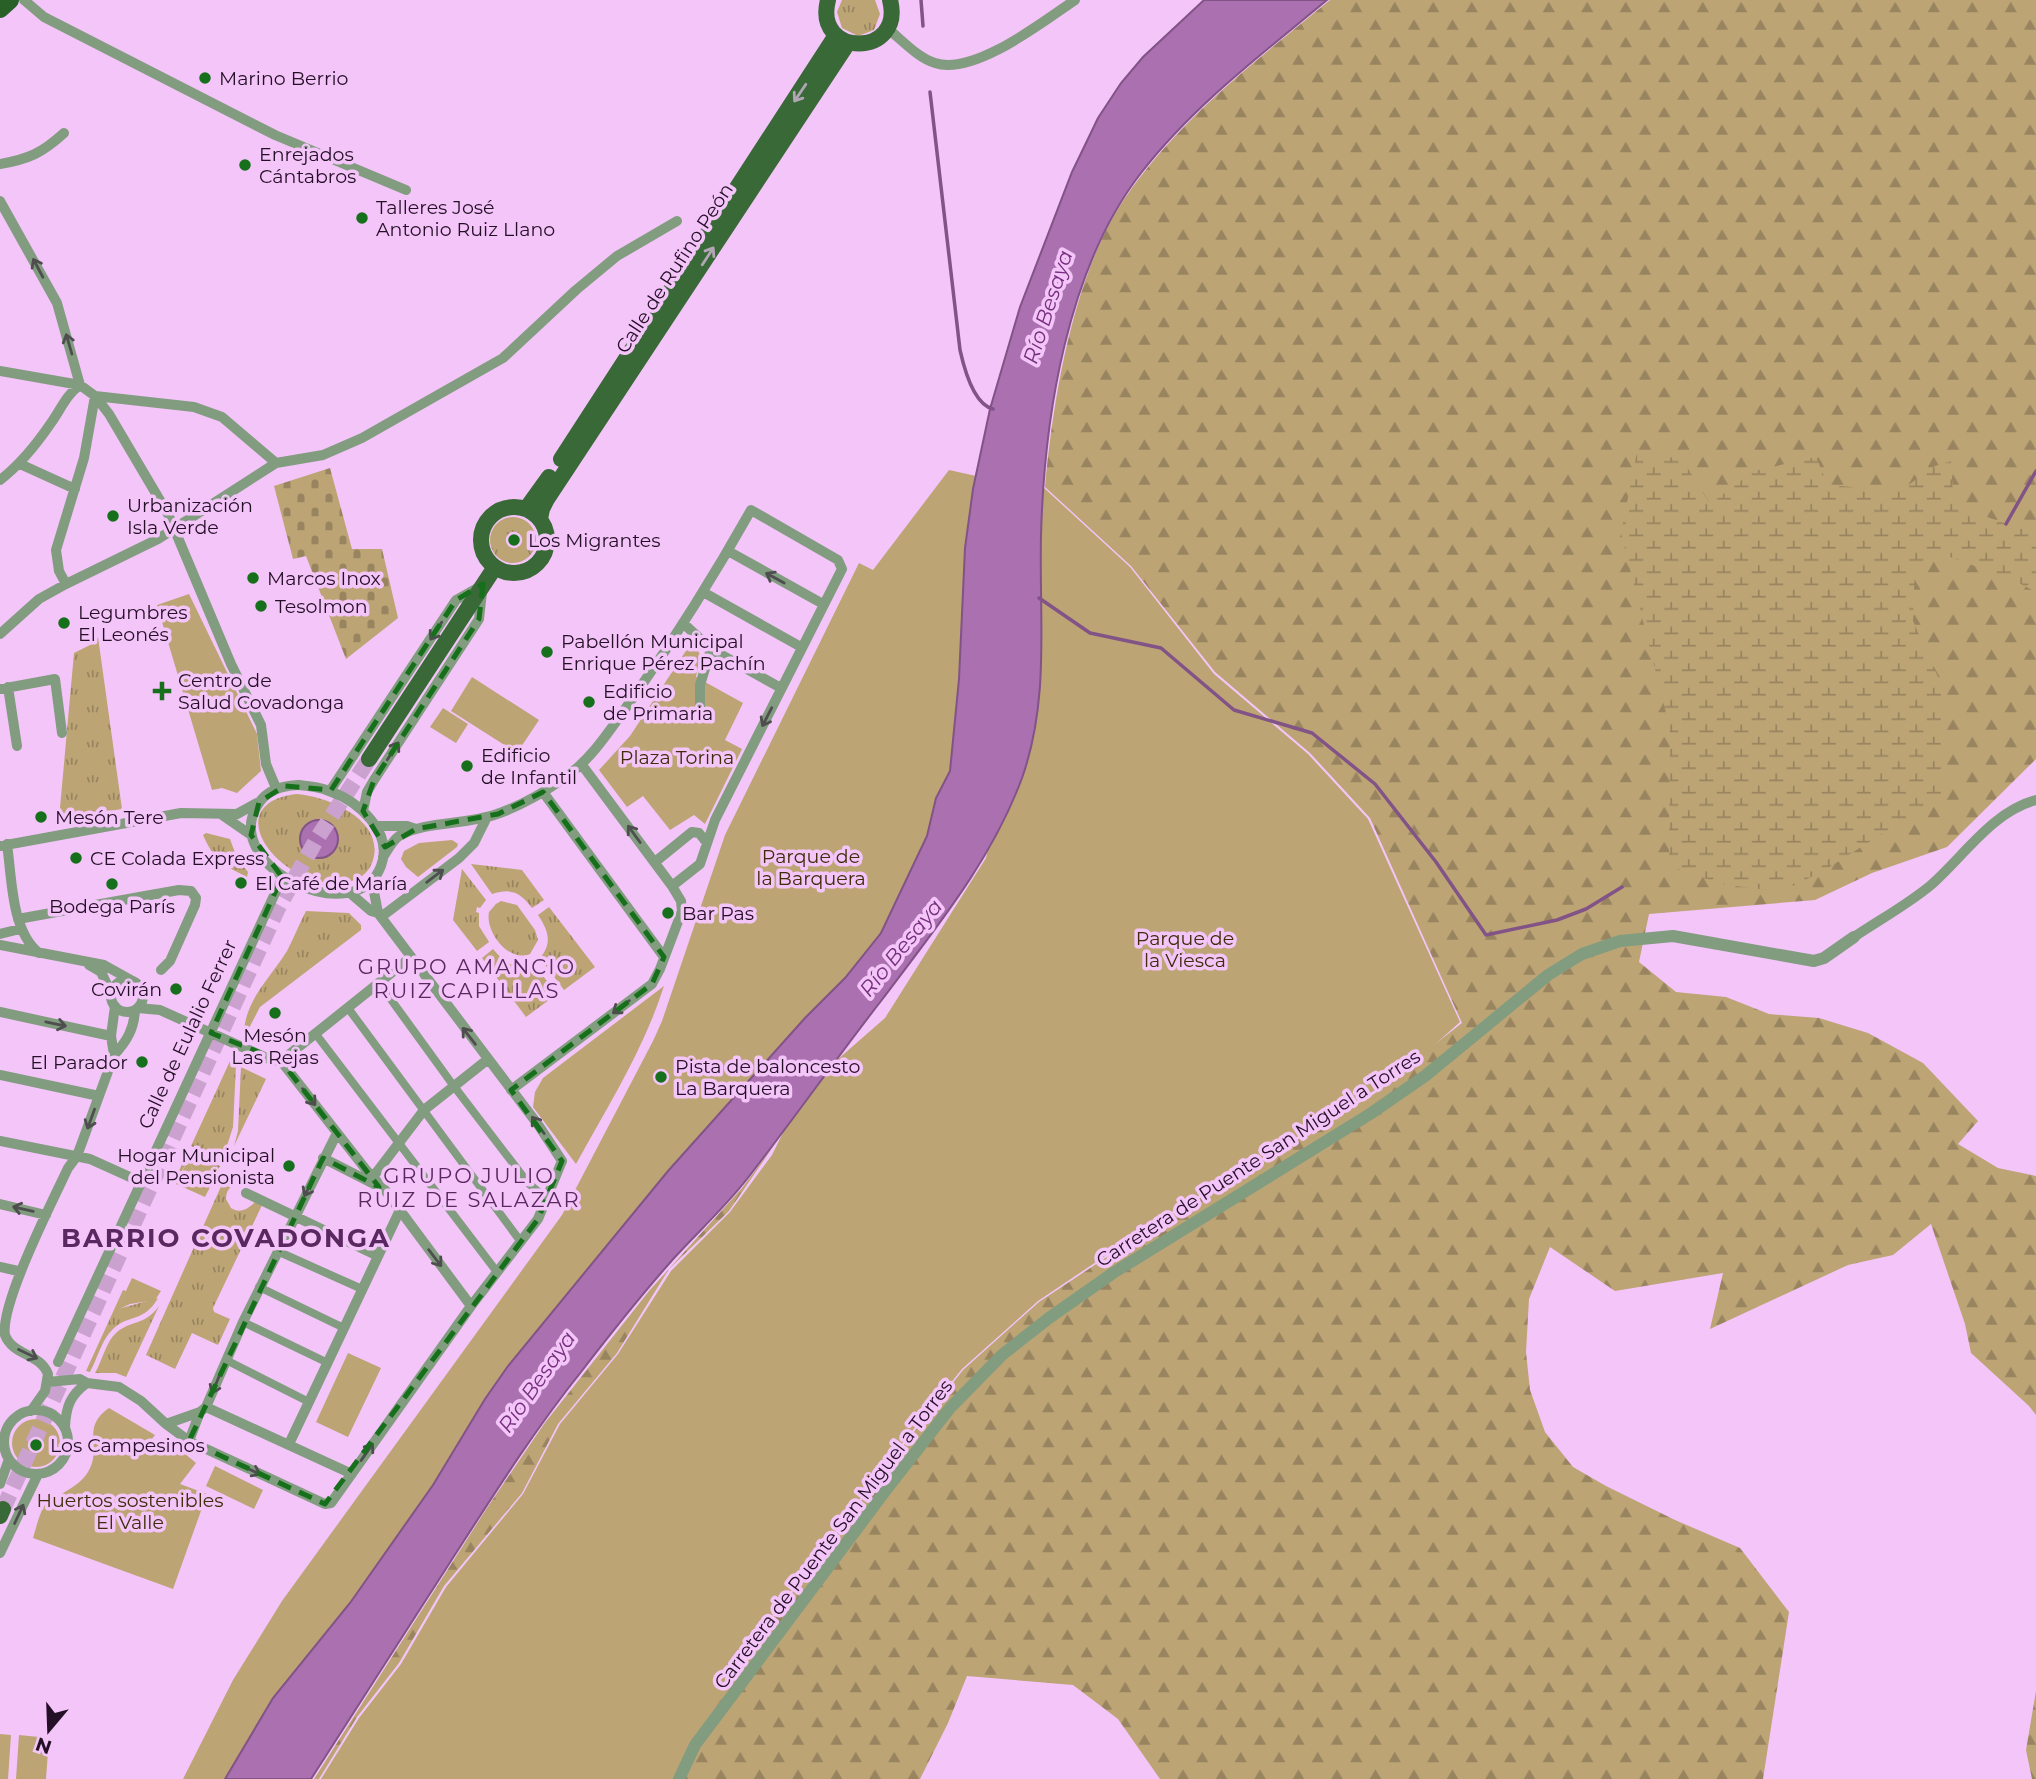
<svg xmlns="http://www.w3.org/2000/svg" width="2036" height="1779" font-family="Montserrat,sans-serif">
<style>
.grass{fill:url(#grass-tufts)}
.forest{fill:url(#forest-firs)}
.wetland{fill:url(#wetland-marsh)}
.cemetery{fill:url(#cemetery-stones)}
.green{fill:#bca475}
.water{fill:#aa70b0;stroke:#825387;stroke-width:2}
.lines{fill:none;stroke-linecap:round;stroke-linejoin:round}
.stream{stroke:#825387;stroke-width:3.5}
.primary-tunnel{stroke:#cba1cf;stroke-width:16;stroke-dasharray:16 8;stroke-linecap:butt}
.pedestrian{stroke:#829c80;stroke-width:8}
.minor{stroke:#829c80;stroke-width:10}
.tertiary{stroke:#829c80;stroke-width:12}
.primary{stroke:#386936;stroke-width:16}
.trunk{stroke:#286028;stroke-width:18}
.oneway{stroke:#b2a5b5}
.oneway2{stroke:#4f4e4f}
.marked{fill:none;stroke:#166f1a;stroke-width:5;stroke-dasharray:14 9;stroke-linejoin:round}
.poi-dot{fill:#166f1a;stroke:#f4c5f9;stroke-width:2.5}
.labels{text-anchor:middle;stroke-width:7;stroke-linejoin:round;paint-order:stroke}
.poi-label{font-size:19px;fill:#250f27;stroke:#f4c5f9;text-anchor:start}
.street-label{font-size:19px;fill:#250f27;stroke:#f4c5f9}
.park-label{font-size:19px;fill:#3e2d08;stroke:#f4c5f9}
.water-label{font-size:21px;font-style:italic;fill:#752f7d;stroke:#f4c5f9}
.neighbourhood-label{font-size:21px;letter-spacing:2px;fill:#5a2860;stroke:#f4c5f9}
.district-label{font-size:26px;font-weight:bold;letter-spacing:2px;fill:#5a2860;stroke:#f4c5f9}
</style>
<defs>
<pattern id="grass-tufts" width="24" height="20" patternUnits="userSpaceOnUse" patternTransform="scale(1.75)"><rect width="24" height="20" fill="#bca475"/><path d="M3 7l-1-3M5 7V3M7 7l1-3M15 17l-1-3M17 17v-4M19 17l1-3" fill="none" stroke="#998460"/></pattern>
<pattern id="forest-firs" width="22" height="20" patternUnits="userSpaceOnUse" patternTransform="scale(1.75)"><rect width="22" height="20" fill="#bca475"/><path d="M5 1l3.5 6h-7zM16 11l3.5 6h-7z" fill="#998460"/></pattern>
<pattern id="wetland-marsh" width="20" height="14" patternUnits="userSpaceOnUse" patternTransform="scale(1.75)"><rect width="20" height="14" fill="#bca475"/><path d="M1 5h8M5 5V1M11 12h8M15 12V8" fill="none" stroke="#998460"/></pattern>
<pattern id="cemetery-stones" width="16" height="16" patternUnits="userSpaceOnUse" patternTransform="scale(1.75)"><rect width="16" height="16" fill="#bca475"/><path d="M2 7V4a2 2 0 0 1 4 0v3zM10 15v-3a2 2 0 0 1 4 0v3z" fill="#998460"/></pattern>
</defs>
<rect width="100%" height="100%" fill="#f4c5f9"/>
<!-- grass -->
<path class="grass" d="M 842,0 L 875,0 L 880,14 L 874,30 L 858,36 L 842,28 L 837,12 Z
M490 540a23 23 0 1 1 46 0a23 23 0 1 1-46 0Z
M 98,637 L 122,809 L 59,819 L 74,653 L 96,642 Z
M 296,794 C 328,796 388,821 372,863 C 368,873 359,880 348,882 C 286,895 212,805 296,794 Z
M 206,833 L 230,839 L 237,858 L 248,872 L 247,877 C 223,865 214,860 203,835 Z
M 471,864 L 522,870 L 544,900 L 532,908 C 520,892 512,888 492,894 Z
M 462,869 L 486,900 L 480,908 L 477,907 L 476,912 L 479,913 L 479,926 L 489,942 L 477,951 L 453,920 Z
M 501,901 L 517,905 L 535,930 L 538,940 L 530,954 C 509,963 485,932 489,912 L 496,904 Z
M 549,907 L 595,967 L 564,990 L 540,958 C 553,943 548,930 538,915 Z
M 306,911 L 349,913 L 361,925 L 361,930 L 260,1007 L 247,1032 L 244,1033 C 245,1000 271,977 287,951 C 294,938 299,924 306,911 Z
M 493,949 C 505,963 515,971 533,963 L 557,994 L 526,1017 L 482,958 Z
M 230,1061 L 236,1065 L 233,1127 L 222,1161 L 191,1146 Z
M 241,1067 L 266,1079 L 234,1146 L 238,1131 Z
M 188,1151 L 220,1166 L 210,1187 L 198,1179 L 188,1160 L 181,1173 L 179,1171 Z
M 226,1175 L 243,1182 C 234,1184 226,1187 226,1199 L 231,1208 C 240,1214 248,1209 255,1202 L 263,1203 L 213,1308 L 214,1312 L 230,1319 L 218,1345 L 192,1333 L 175,1369 L 146,1355 Z
M 123,1290 L 126,1291 L 118,1309 L 158,1298 C 144,1323 128,1314 113,1329 C 102,1339 97,1359 90,1372 L 86,1371 Z
M 159,1306 L 126,1377 L 116,1373 L 95,1373 C 102,1361 106,1342 116,1333 C 130,1320 145,1326 159,1306 Z"/>
<!-- forest -->
<path class="forest" d="M 1330,0 L 2036,0 L 2036,759 L 1947,847 L 1872,873 L 1815,900 L 1649,914 L 1639,962 L 1676,992 L 1726,997 L 1769,1014 L 1819,1018 L 1868,1033 L 1923,1063 L 1978,1121 L 1958,1144 L 1998,1168 L 2036,1176 L 2036,1415 L 2029,1406 L 1971,1353 L 1965,1324 L 1931,1224 L 1893,1255 L 1848,1265 L 1710,1329 L 1723,1273 L 1615,1291 L 1550,1247 L 1529,1299 L 1526,1352 L 1530,1390 L 1545,1432 L 1573,1467 L 1606,1486 L 1675,1520 L 1740,1548 L 1789,1612 L 1763,1779 L 1160,1779 L 1118,1719 L 1073,1685 L 967,1676 L 948,1723 L 920,1779 L 664,1779 L 692,1730 L 738,1664 L 898,1452 L 963,1370 L 1039,1302 L 1161,1221 L 1371,1096 L 1403,1074 L 1407,1066 L 1462,1023 L 1370,818 L 1310,753 L 1215,672 L 1131,566 L 1045,487 C 1053,397 1074,273 1125,198 C 1179,119 1257,60 1330,0 Z
M 775,1144 L 729,1211 L 669,1269 L 617,1353 L 558,1424 L 522,1493 L 444,1586 L 399,1663 L 357,1717 L 319,1779 L 314,1779 L 487,1508 L 544,1424 L 649,1291 L 742,1188 Z
M 2036,1691 L 2036,1779 L 2032,1779 L 2026,1750 Z"/>
<!-- wetland -->
<path class="wetland" d="M 1637,452 L 1682,459 L 1710,504 L 1754,471 L 1816,457 L 1828,485 L 1900,491 L 1935,466 L 1951,461 L 1953,494 L 1984,516 L 2036,534 L 2036,592 L 2013,580 L 1950,557 L 1915,564 L 1913,621 L 1942,686 L 1943,795 L 1825,870 L 1781,892 L 1721,884 L 1669,866 L 1670,729 L 1621,533 Z"/>
<!-- cemetery -->
<path class="cemetery" d="M 330,468 L 352,549 L 382,549 L 398,618 L 346,659 L 306,556 L 293,559 L 274,486 Z"/>
<!-- green -->
<path class="green" d="M 949,470 L 976,476 L 965,548 L 959,679 L 950,771 L 936,798 L 927,836 L 881,933 L 845,978 L 805,1018 L 668,1171 L 508,1366 L 485,1399 L 433,1485 L 350,1603 L 273,1698 L 225,1779 L 183,1779 L 233,1680 L 282,1601 L 562,1215 L 653,1041 L 662,1021 L 725,835 L 859,563 L 873,570 Z
M 1031,476 L 1130,567 L 1214,674 L 1308,754 L 1368,819 L 1460,1022 L 1402,1074 L 1160,1219 L 1038,1301 L 962,1369 L 896,1451 L 737,1663 L 674,1779 L 321,1779 L 359,1718 L 401,1664 L 446,1587 L 523,1494 L 560,1424 L 618,1354 L 671,1271 L 730,1212 L 772,1155 L 805,1088 L 885,1018 L 986,858 L 1001,788 Z
M 189,594 L 257,734 L 261,771 L 237,793 L 222,788 L 212,790 L 157,605 Z
M 693,640 L 700,655 L 696,677 L 743,703 L 725,740 L 742,749 L 705,824 L 694,815 L 670,830 L 643,796 L 627,807 L 599,770 L 630,736 Z
M 472,677 L 539,720 L 517,753 L 451,711 Z
M 443,708 L 468,724 L 456,743 L 430,727 Z
M 452,840 L 458,844 L 457,847 L 418,877 L 406,867 L 401,859 L 404,851 L 419,843 Z
M 664,986 C 644,1049 608,1106 576,1164 L 533,1107 L 535,1092 L 543,1078 Z
M 188,1160 L 198,1179 L 210,1187 L 205,1197 L 176,1184 Z
M 132,1278 L 161,1291 L 155,1300 L 130,1304 L 117,1310 Z
M 348,1353 L 381,1368 L 348,1437 L 316,1422 Z
M 109,1408 L 155,1435 L 152,1439 L 159,1444 L 166,1438 L 196,1463 L 180,1484 L 207,1494 L 173,1589 L 33,1538 C 36,1528 39,1515 44,1506 C 52,1496 77,1490 88,1472 C 103,1447 80,1428 109,1408 Z
M12 1443a24 24 0 1 1 48 0a24 24 0 1 1-48 0Z
M 215,1466 L 263,1490 L 254,1509 L 206,1486 Z
M 0,1734 L 11,1735 L 8,1779 L 0,1779 Z
M 19,1735 L 49,1738 L 46,1779 L 16,1779 Z"/>
<!-- water -->
<path class="water" d="M 1204,0 L 1327,0 C 1262,54 1193,106 1141,173 C 1067,268 1044,418 1041,536 C 1039,618 1050,699 1022,778 C 991,862 934,930 881,1001 C 835,1060 793,1120 747,1179 C 725,1207 699,1231 675,1257 C 642,1294 611,1333 581,1372 C 532,1433 491,1499 449,1564 C 403,1636 357,1707 311,1779 L 225,1779 L 273,1698 L 350,1603 L 433,1485 L 485,1399 L 508,1366 L 668,1171 L 805,1018 L 845,978 L 881,933 L 927,836 L 936,798 L 950,771 L 959,679 L 965,548 L 973,489 L 990,409 L 1020,307 L 1072,172 L 1098,118 L 1121,83 L 1143,57 Z
M300 839a19 19 0 1 1 38 0a19 19 0 1 1-38 0Z"/>
<g class="lines">
<!-- stream -->
<path class="stream" d="M 921,0 L 923,26
M 930,92 L 960,350 C 964,368 973,404 993,409
M 2006,524 L 2036,471
M 1039,598 L 1090,633 L 1161,648 L 1234,710 L 1312,733 L 1375,784 L 1436,862 L 1486,935 L 1557,920 L 1586,909 L 1622,887"/>
<!-- primary-tunnel -->
<path class="primary-tunnel" d="M 3,1509 L 278,908 L 318,837 L 369,759"/>
<!-- pedestrian -->
<path class="pedestrian" d="M 379,983 L 453,1085 L 528,1183 L 546,1198
M 348,1008 L 521,1242
M 315,1033 L 497,1272
M 277,1251 L 362,1289
M 259,1287 L 344,1328
M 243,1322 L 328,1363
M 226,1360 L 309,1402"/>
<!-- minor -->
<path class="minor" d="M 24,0 L 44,17 L 275,135 L 406,190
M 887,28 C 902,40 918,58 935,63 C 974,76 1044,21 1075,0
M 0,164 C 29,159 42,153 64,133
M 0,201 L 57,303 L 80,385
M 0,371 L 80,385 L 95,396 L 109,414 L 168,514 L 231,664 L 261,725 L 266,764 L 276,788
M 95,396 L 194,407 L 222,417 L 276,463
M 20,464 L 75,489
M 0,480 C 21,464 36,445 51,423 C 61,409 66,395 80,385
M 728,551 L 823,604
M 66,584 L 59,571 L 56,550 L 84,458 L 95,396
M 703,592 L 801,647
M 684,624 L 711,649 L 781,688
M 0,634 L 39,599 L 66,584 L 158,539 L 276,463 L 323,455 L 362,438 L 503,358 L 576,290 L 617,256 L 677,221
M 8,687 L 17,746
M 0,689 L 55,679 L 62,733
M 700,706 L 700,685 L 711,649
M 298,785 C 308,786 319,787 329,791 C 358,801 394,832 381,866 C 356,932 221,867 257,806 C 266,790 281,786 298,785 Z
M 330,791 L 456,600 L 481,586
M 543,792 L 664,957
M 363,811 L 367,792 L 374,780 L 479,619 L 482,592
M 222,815 L 251,835
M 376,826 L 407,826 L 416,829
M 7,844 C 12,878 11,931 39,953
M 0,846 L 181,813 L 237,814 L 257,803
M 383,857 C 388,850 392,841 399,836 C 424,821 467,825 497,814 C 520,806 543,793 563,779 C 594,758 613,725 635,695 C 677,635 715,574 751,510 L 838,560 L 842,569 L 715,820 L 700,864 L 672,886
M 655,862 L 692,832 L 699,833 L 707,843
M 372,881 L 378,913
M 381,917 L 459,858 L 474,843 L 487,817
M 18,919 L 145,896 L 179,890 L 191,891 L 196,898 L 195,905 L 170,961 L 161,970
M 0,934 L 20,929
M 1854,937 C 1879,920 1907,905 1931,885 C 1964,856 1992,812 2036,800
M 0,945 L 104,965 L 131,980
M 89,965 L 101,972 L 111,993
M111 996a16 16 0 1 1 32 0a16 16 0 1 1-32 0Z
M 138,1008 L 160,1010 L 271,1060 L 281,1061 L 367,1171 L 385,1190 L 471,1306
M 0,1012 L 111,1036
M 114,1055 L 111,1036 L 115,1006
M 281,1061 L 410,958
M 0,1075 L 99,1096
M 511,1090 L 652,984 L 660,969 L 682,911 L 681,901 L 672,886 L 582,765
M 0,1141 L 90,1159 L 141,1182
M 323,1158 L 374,1184
M 373,1177 L 424,1110 L 487,1060
M 246,1193 L 378,1256
M 0,1204 L 46,1215
M 0,1267 L 18,1271
M 58,1362 L 283,876
M 48,1382 L 80,1379 L 87,1383 L 119,1387 L 141,1401 L 166,1424 L 189,1441 L 325,1504 L 331,1503 L 471,1306 L 538,1219 L 562,1161 L 539,1126 L 378,913 L 371,911 L 350,893
M 206,1407 L 352,1474
M4 1442a32 32 0 1 1 64 0a32 32 0 1 1-64 0Z
M 31,1411 L 45,1391 L 48,1374 C 40,1353 13,1356 5,1335 C 0,1304 53,1200 68,1168 L 77,1156 L 114,1055 C 127,1041 134,1029 135,1010
M 166,1424 L 200,1412
M 65,1427 C 66,1407 70,1395 87,1383
M 189,1441 L 200,1412 L 206,1407 L 243,1322 L 337,1133
M 289,1444 L 400,1210
M 0,1484 L 9,1459
M 0,1553 L 38,1474"/>
<!-- tertiary -->
<path class="tertiary" d="M 679,1779 L 695,1745 L 886,1490 L 950,1408 L 1002,1355 L 1049,1318 L 1113,1273 L 1370,1114 L 1425,1076 L 1548,975 L 1582,954 L 1620,941 L 1673,936 L 1814,961 L 1824,958 L 1854,937"/>
<!-- primary -->
<path class="primary" d="M 828,0 C 813,58 905,58 890,0
M 561,459 L 836,35
M481 540a33 33 0 1 1 66 0a33 33 0 1 1-66 0Z
M 526,509 L 549,477
M 540,519 L 542,509 L 547,499 L 848,43
M 369,759 L 495,567
M 0,1516 L 3,1509"/>
<!-- trunk -->
<path class="trunk" d="M 0,9 L 10,0"/>
</g>
<!-- one-way arrows -->
<defs><path id="oneway-shaft" d="M-6 0H5M1.5-3L5.5 0L1.5 3" fill="none" stroke-width="1.6" stroke-linecap="round" stroke-linejoin="round" transform="scale(1.75)"/></defs>
<g class="oneway">
<use href="#oneway-shaft" transform="translate(800 93) rotate(124)"/>
<use href="#oneway-shaft" transform="translate(708 256) rotate(-57)"/>
</g>
<g class="oneway2">
<use href="#oneway-shaft" transform="translate(38 268) rotate(-118)"/>
<use href="#oneway-shaft" transform="translate(69 344) rotate(-106)"/>
<use href="#oneway-shaft" transform="translate(775 578) rotate(-151)"/>
<use href="#oneway-shaft" transform="translate(436 631) rotate(123)"/>
<use href="#oneway-shaft" transform="translate(767 717) rotate(117)"/>
<use href="#oneway-shaft" transform="translate(393 751) rotate(-57)"/>
<use href="#oneway-shaft" transform="translate(634 834) rotate(-126)"/>
<use href="#oneway-shaft" transform="translate(435 876) rotate(-37)"/>
<use href="#oneway-shaft" transform="translate(621 1007) rotate(143)"/>
<use href="#oneway-shaft" transform="translate(56 1024) rotate(12)"/>
<use href="#oneway-shaft" transform="translate(469 1036) rotate(-128)"/>
<use href="#oneway-shaft" transform="translate(309 1097) rotate(52)"/>
<use href="#oneway-shaft" transform="translate(91 1119) rotate(110)"/>
<use href="#oneway-shaft" transform="translate(538 1125) rotate(-126)"/>
<use href="#oneway-shaft" transform="translate(309 1187) rotate(117)"/>
<use href="#oneway-shaft" transform="translate(23 1209) rotate(-167)"/>
<use href="#oneway-shaft" transform="translate(435 1258) rotate(53)"/>
<use href="#oneway-shaft" transform="translate(28 1354) rotate(26)"/>
<use href="#oneway-shaft" transform="translate(216 1384) rotate(112)"/>
<use href="#oneway-shaft" transform="translate(367 1452) rotate(-55)"/>
<use href="#oneway-shaft" transform="translate(251 1470) rotate(25)"/>
<use href="#oneway-shaft" transform="translate(19 1514) rotate(-65)"/>
</g>
<!-- marked area -->
<path class="marked" d="M 483,584 L 479,619 L 374,780 L 363,811 L 385,847 L 416,829 L 498,814 L 543,792 L 664,957 L 652,984 L 511,1090 L 562,1161 L 538,1219 L 325,1504 L 189,1441 L 323,1158 L 379,1187 L 281,1061 L 211,1033 L 282,877 L 251,835 L 259,802 L 285,786 L 331,790 L 456,600 Z"/>
<!-- markers -->
<g class="poi-dot">
<circle cx="205" cy="78" r="7"/>
<circle cx="245" cy="165" r="7"/>
<circle cx="362" cy="218" r="7"/>
<circle cx="113" cy="516" r="7"/>
<circle cx="514" cy="540" r="7"/>
<circle cx="253" cy="578" r="7"/>
<circle cx="261" cy="606" r="7"/>
<circle cx="64" cy="623" r="7"/>
<circle cx="547" cy="652" r="7"/>
<path d="M158.5 680.5h7v7h7v7h-7v7h-7v-7h-7v-7h7z"/>
<circle cx="589" cy="702" r="7"/>
<circle cx="467" cy="766" r="7"/>
<circle cx="41" cy="817" r="7"/>
<circle cx="76" cy="858" r="7"/>
<circle cx="241" cy="883" r="7"/>
<circle cx="112" cy="884" r="7"/>
<circle cx="668" cy="913" r="7"/>
<circle cx="176" cy="989" r="7"/>
<circle cx="275" cy="1013" r="7"/>
<circle cx="142" cy="1062" r="7"/>
<circle cx="661" cy="1077" r="7"/>
<circle cx="289" cy="1166" r="7"/>
<circle cx="36" cy="1445" r="7"/>
</g>
<g class="labels">
<!-- poi labels -->
<g class="poi-label">
<text x="219" y="85">Marino Berrio</text>
<text x="259" y="161">Enrejados<tspan x="259" dy="22">Cántabros</tspan></text>
<text x="376" y="214">Talleres José<tspan x="376" dy="22">Antonio Ruiz Llano</tspan></text>
<text x="127" y="512">Urbanización<tspan x="127" dy="22">Isla Verde</tspan></text>
<text x="528" y="547">Los Migrantes</text>
<text x="267" y="585">Marcos Inox</text>
<text x="275" y="613">Tesolmon</text>
<text x="78" y="619">Legumbres<tspan x="78" dy="22">El Leonés</tspan></text>
<text x="561" y="648">Pabellón Municipal<tspan x="561" dy="22">Enrique Pérez Pachín</tspan></text>
<text x="178" y="687">Centro de<tspan x="178" dy="22">Salud Covadonga</tspan></text>
<text x="603" y="698">Edificio<tspan x="603" dy="22">de Primaria</tspan></text>
<text x="481" y="762">Edificio<tspan x="481" dy="22">de Infantil</tspan></text>
<text x="55" y="824">Mesón Tere</text>
<text x="90" y="865">CE Colada Express</text>
<text x="255" y="890">El Café de María</text>
<text x="112" y="913" text-anchor="middle">Bodega París</text>
<text x="682" y="920">Bar Pas</text>
<text x="162" y="996" text-anchor="end">Covirán</text>
<text x="275" y="1042" text-anchor="middle">Mesón<tspan x="275" dy="22">Las Rejas</tspan></text>
<text x="128" y="1069" text-anchor="end">El Parador</text>
<text x="675" y="1073">Pista de baloncesto<tspan x="675" dy="22">La Barquera</tspan></text>
<text x="275" y="1162" text-anchor="end">Hogar Municipal<tspan x="275" dy="22">del Pensionista</tspan></text>
<text x="50" y="1452">Los Campesinos</text>
</g>
<!-- street labels -->
<g class="street-label">
<text transform="translate(674 268) rotate(-57)" y="7">Calle de Rufino Peón</text>
<text transform="translate(187 1034) rotate(-65)" y="7">Calle de Eulalio Ferrer</text>
<text transform="translate(1258 1158) rotate(-33)" y="7">Carretera de Puente San Miguel a Torres</text>
<text transform="translate(833 1534) rotate(-53)" y="7">Carretera de Puente San Miguel a Torres</text>
</g>
<!-- park labels -->
<g class="park-label">
<text x="677" y="764">Plaza Torina</text>
<text x="811" y="863">Parque de<tspan x="811" dy="22">la Barquera</tspan></text>
<text x="1185" y="945">Parque de<tspan x="1185" dy="22">la Viesca</tspan></text>
<text x="130" y="1507">Huertos sostenibles<tspan x="130" dy="22">El Valle</tspan></text>
</g>
<!-- water labels -->
<g class="water-label">
<text transform="translate(1048 307) rotate(-72)" y="7">Río Besaya</text>
<text transform="translate(901 948) rotate(-51)" y="7">Río Besaya</text>
<text transform="translate(537 1382) rotate(-55)" y="7">Río Besaya</text>
</g>
<!-- neighbourhood labels -->
<g class="neighbourhood-label">
<text x="467" y="974">GRUPO AMANCIO<tspan x="467" dy="24">RUIZ CAPILLAS</tspan></text>
<text x="469" y="1183">GRUPO JULIO<tspan x="469" dy="24">RUIZ DE SALAZAR</tspan></text>
</g>
<!-- district labels -->
<g class="district-label">
<text x="226" y="1247">BARRIO COVADONGA</text>
</g>
</g>
<!-- north arrow -->
<g transform="translate(49 1730) rotate(199)" stroke="#f4c5f9" stroke-width="5" paint-order="stroke">
<path d="M0-5L12 26L0 18L-12 26Z" fill="#250f27"/>
<text y="-10" font-size="19" font-weight="bold" text-anchor="middle" fill="#250f27">N</text>
</g>
</svg>
